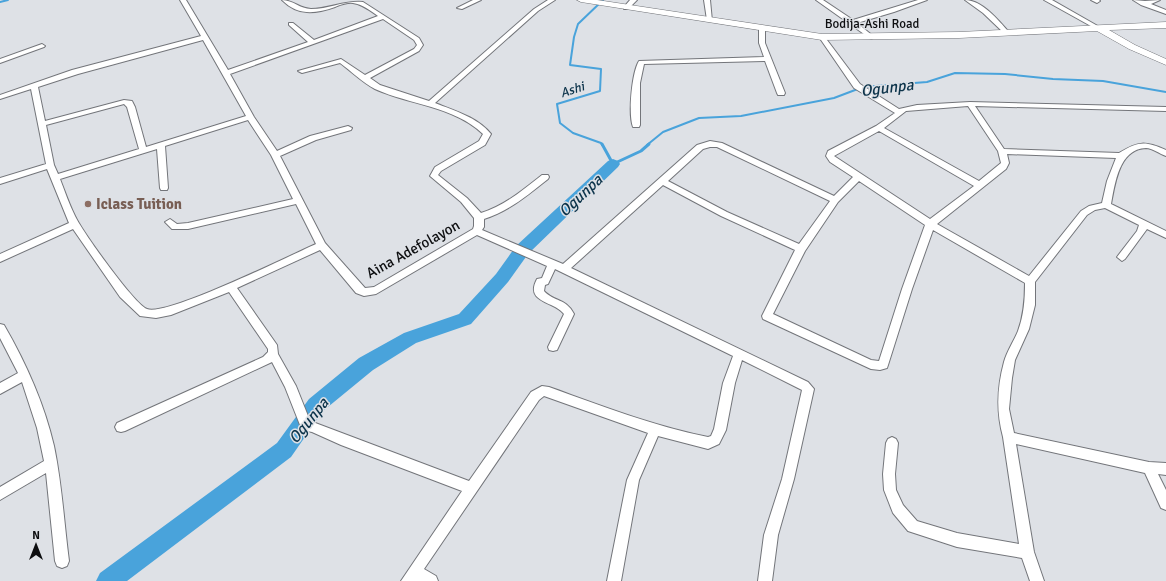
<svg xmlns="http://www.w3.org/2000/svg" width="1166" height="581" font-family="Signika,sans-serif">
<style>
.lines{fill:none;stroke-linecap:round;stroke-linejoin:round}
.stream-far1{stroke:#49a3db;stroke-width:2}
.stream{stroke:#49a3db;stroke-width:3}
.river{fill:#49a3db;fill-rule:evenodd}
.minor-casing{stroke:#73757a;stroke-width:2}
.tertiary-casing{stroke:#73757a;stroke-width:1}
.minor{fill:#fff;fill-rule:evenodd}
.tertiary{fill:#fff;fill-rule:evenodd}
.education-dot{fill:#8d6e63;stroke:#dee1e6;stroke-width:1.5}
.labels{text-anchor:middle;stroke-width:3;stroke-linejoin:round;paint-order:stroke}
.far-street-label{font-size:13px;fill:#0d0e10;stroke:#dee1e6}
.far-water-label{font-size:13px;font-style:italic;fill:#0c334a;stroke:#dee1e6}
.education-label{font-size:15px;font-weight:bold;fill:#785e54;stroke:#dee1e6;text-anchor:start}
.street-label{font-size:15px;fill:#0d0e10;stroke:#dee1e6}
.water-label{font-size:16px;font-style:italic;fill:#0c334a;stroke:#dee1e6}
</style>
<rect width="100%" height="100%" fill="#dee1e6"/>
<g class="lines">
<!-- stream-far1 -->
<path class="stream-far1" d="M 0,2 L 8,0
M 602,145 L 601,143 L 573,133 L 560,123 L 557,104 L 600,91 L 601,69 L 570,65 L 574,37 L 578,24 L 603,0
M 647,145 L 663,132 L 699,118 L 741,116 L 834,98 L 863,87 L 927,82 L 955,73 L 1005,74 L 1053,79 L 1103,81 L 1166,92"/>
<!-- stream -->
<path class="stream" d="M 602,144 L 613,164 L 641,151 L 649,144"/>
<!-- river -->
<path class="river" d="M 613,159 L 618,161 L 620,164 L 618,167 L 528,254 L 508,282 L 471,324 L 416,343 L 373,370 L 323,411 L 291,457 L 127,581 L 96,581 L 100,573 L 277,443 L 309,399 L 359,358 L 404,333 L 459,314 L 496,274 L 516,246 L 608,161 Z"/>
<defs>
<path id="minor" d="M 180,0 L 186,0 L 228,70 L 308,42 L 289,25 L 289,23 L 293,23 L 314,40 L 378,16 C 371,11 362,4 353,3 C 347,2 340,5 335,7 C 315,14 298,16 282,0 C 293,0 300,9 311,9 C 330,9 344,0 363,2 L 419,38 L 423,45 L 419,51 L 370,78 L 380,85 L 429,101 L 534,9 L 548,0 L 555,0 L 538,11 L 435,103 C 455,111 477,117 491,134 L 485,145 L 441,171 L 438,175 L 467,198 L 481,213 C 504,206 523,190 542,175 L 548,175 L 549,177 L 548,179 C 528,195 509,211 484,219 L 484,227 L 482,230 L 563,264 L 697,145 L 710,141 L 722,143 L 834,196 L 853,177 L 830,162 L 826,156 L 828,151 L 876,126 L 895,113 L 854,88 L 819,37 L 820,36 L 824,36 L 860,84 L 899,109 L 917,105 L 970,102 L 1166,107 L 1166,111 L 975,106 L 1004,149 L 1119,153 C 1139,141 1145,141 1166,150 L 1166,156 C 1160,154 1152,148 1146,148 C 1119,149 1115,183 1111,204 L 1166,231 L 1166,238 L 1147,229 L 1125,259 L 1122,261 L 1117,257 L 1137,231 L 1139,225 L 1105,208 L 1095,210 L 1087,215 L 1035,282 L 1035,305 L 1029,329 L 1015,360 L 1012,378 L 1009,409 L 1014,433 L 1149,462 L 1166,463 L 1166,475 L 1158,474 L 1166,490 L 1166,510 L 1161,508 L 1145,473 L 1016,444 L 1034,552 L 1044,581 L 1030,581 L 1022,558 L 957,547 L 908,531 L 893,513 L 884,490 L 883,474 L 886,443 L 888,439 L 892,437 L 896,439 L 898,443 L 895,474 L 896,490 L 903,505 L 917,521 L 957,533 L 1019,544 L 1003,437 C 996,411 997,388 1004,362 C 1007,351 1014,341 1018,331 C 1024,315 1025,299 1025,283 L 933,230 L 912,289 L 888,365 L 887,368 L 880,370 L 871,369 L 763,319 L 762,316 L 795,250 L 721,216 L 663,185 L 571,268 L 808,382 L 814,389 L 794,479 L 778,535 L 772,581 L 758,581 L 764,535 L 782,479 L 802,390 L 742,360 L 735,383 L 726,430 L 719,444 L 708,449 L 658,436 L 639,480 L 621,581 L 607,581 L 627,480 L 648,433 L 544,396 L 539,400 L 424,569 L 436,576 L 438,581 L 401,581 L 462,491 L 341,445 L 312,432 L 302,430 L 285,387 L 272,362 L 125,431 L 121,432 L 117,431 L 115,427 L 117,423 L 263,357 L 268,352 L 268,349 L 229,292 L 171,315 L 156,318 L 140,316 L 120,297 L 73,229 L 0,262 L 0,254 L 69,223 L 47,169 L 0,184 L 0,178 L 46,164 L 31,89 L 0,99 L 0,95 L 72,70 L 201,36 ZM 383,19 L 414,40 L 417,45 L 414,49 L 365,75 L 341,59 L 298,71 L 302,73 L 340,63 C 351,71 363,83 375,89 C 410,105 454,106 483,134 L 479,141 L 435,167 L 430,176 L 461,202 L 474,218 L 474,226 L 473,229 L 374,287 L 365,288 L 325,243 L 280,156 L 316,140 L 351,130 L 352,128 L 348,126 L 310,136 L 277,151 L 254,117 L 230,74 ZM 203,40 L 246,116 L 146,147 L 135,107 L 132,101 L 124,100 L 45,121 L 38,87 L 78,74 ZM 124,104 L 127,107 L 139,149 L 58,174 L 54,165 L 46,125 ZM 968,106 L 998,151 L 1001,163 L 979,181 L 884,128 L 906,111 ZM 248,120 L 271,155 L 293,199 L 188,223 L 177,224 L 170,219 L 165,222 L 172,229 L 188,229 L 296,204 L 316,244 C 291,255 166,317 147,309 C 134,304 82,231 75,216 C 69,204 65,192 60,179 L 157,149 L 160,188 L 161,190 L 167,190 L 168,188 L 165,146 ZM 879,131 L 974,186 L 930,219 L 834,156 ZM 710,147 L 717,147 L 830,201 L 799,244 L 727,212 L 668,181 L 703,149 ZM 1007,154 L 1116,158 L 1107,181 L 1102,203 L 1089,206 L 1081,211 L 1029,276 L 937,224 L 1006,169 L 1009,163 ZM 859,181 L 925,225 L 902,289 L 879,361 L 871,360 L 773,314 L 805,251 L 838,202 ZM 477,235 L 547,266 L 542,278 L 537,279 C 524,303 555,301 564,314 L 548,347 L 549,350 L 553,351 L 557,350 L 574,314 C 566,298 554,302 544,291 L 545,285 L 548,284 L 555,269 L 733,356 L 723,383 L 714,429 L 711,436 L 708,437 C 653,426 602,406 549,387 L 542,386 L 531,392 L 469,481 L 310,421 L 296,386 L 278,354 L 277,345 L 237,288 L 320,250 L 356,293 L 364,296 L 376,294 Z
M 473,0 L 481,0 L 462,9 L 457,8 Z
M 630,0 L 637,0 L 628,9 L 624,9 L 624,7 Z
M 704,0 L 710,0 L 712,21 L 707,20 Z
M 816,0 L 823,0 L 853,20 L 918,0 L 927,0 L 894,12 L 857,23 L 873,36 L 873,38 L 871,39 Z
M 965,0 C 982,0 998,20 1009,32 L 1009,34 L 1005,34 L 983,13 Z
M 1044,0 L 1052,0 L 1103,29 L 1098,30 Z
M 1091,0 L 1099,0 L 1100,1 L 1097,3 Z
M 1133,0 L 1145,1 L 1160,0 L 1151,4 L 1166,10 L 1166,14 L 1141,5 Z
M 762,27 L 765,29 L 765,43 L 785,93 L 784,95 L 778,95 L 777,93 L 765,61 L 644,64 L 640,83 L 640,125 L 639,127 L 633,127 C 628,114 632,72 639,61 L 764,57 L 759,43 L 759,29 Z
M 42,44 L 45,46 L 44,47 L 0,63 L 0,59 Z
M 0,324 L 4,325 C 26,363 44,403 54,446 C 62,484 64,523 69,561 L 67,566 L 62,568 L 57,566 L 55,561 L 46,473 L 0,500 L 0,487 L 44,461 L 37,428 L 22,382 L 0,394 L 0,383 L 18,373 L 0,338 Z"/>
<path id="tertiary" d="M 577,0 L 597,0 L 822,34 L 959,32 L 1166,22 L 1166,28 L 1109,30 L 1135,45 L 1166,59 L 1166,65 L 1129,49 L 1097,31 L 959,38 L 822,40 L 581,2 Z"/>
</defs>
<!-- minor casing -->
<use href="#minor" class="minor-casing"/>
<!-- tertiary casing -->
<use href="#tertiary" class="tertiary-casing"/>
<!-- minor -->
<use href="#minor" class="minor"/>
<!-- tertiary -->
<use href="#tertiary" class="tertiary"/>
</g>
<!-- markers -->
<circle class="education-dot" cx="88" cy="204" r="4"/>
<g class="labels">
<!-- far-street labels -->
<g class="far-street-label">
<text x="872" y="28">Bodija-Ashi Road</text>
</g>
<!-- far-water labels -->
<g class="far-water-label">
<text transform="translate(572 89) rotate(-18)" y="5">Ashi</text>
</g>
<!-- education labels -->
<g class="education-label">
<text x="96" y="209">Iclass Tuition</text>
</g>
<!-- street labels -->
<g class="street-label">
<text transform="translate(413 249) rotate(-29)" y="5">Aina Adefolayon</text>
</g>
<!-- water labels -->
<g class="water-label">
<text transform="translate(887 87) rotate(-7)" y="6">Ogunpa</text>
<text transform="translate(580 195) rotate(-43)" y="6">Ogunpa</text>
<text transform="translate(308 420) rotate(-51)" y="6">Ogunpa</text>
</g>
</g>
<!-- north arrow -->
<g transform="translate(36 545)" stroke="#dee1e6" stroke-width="3" paint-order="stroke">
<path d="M0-3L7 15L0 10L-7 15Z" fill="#0d0e10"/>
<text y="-6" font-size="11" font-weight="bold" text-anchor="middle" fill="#0d0e10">N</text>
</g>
</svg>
